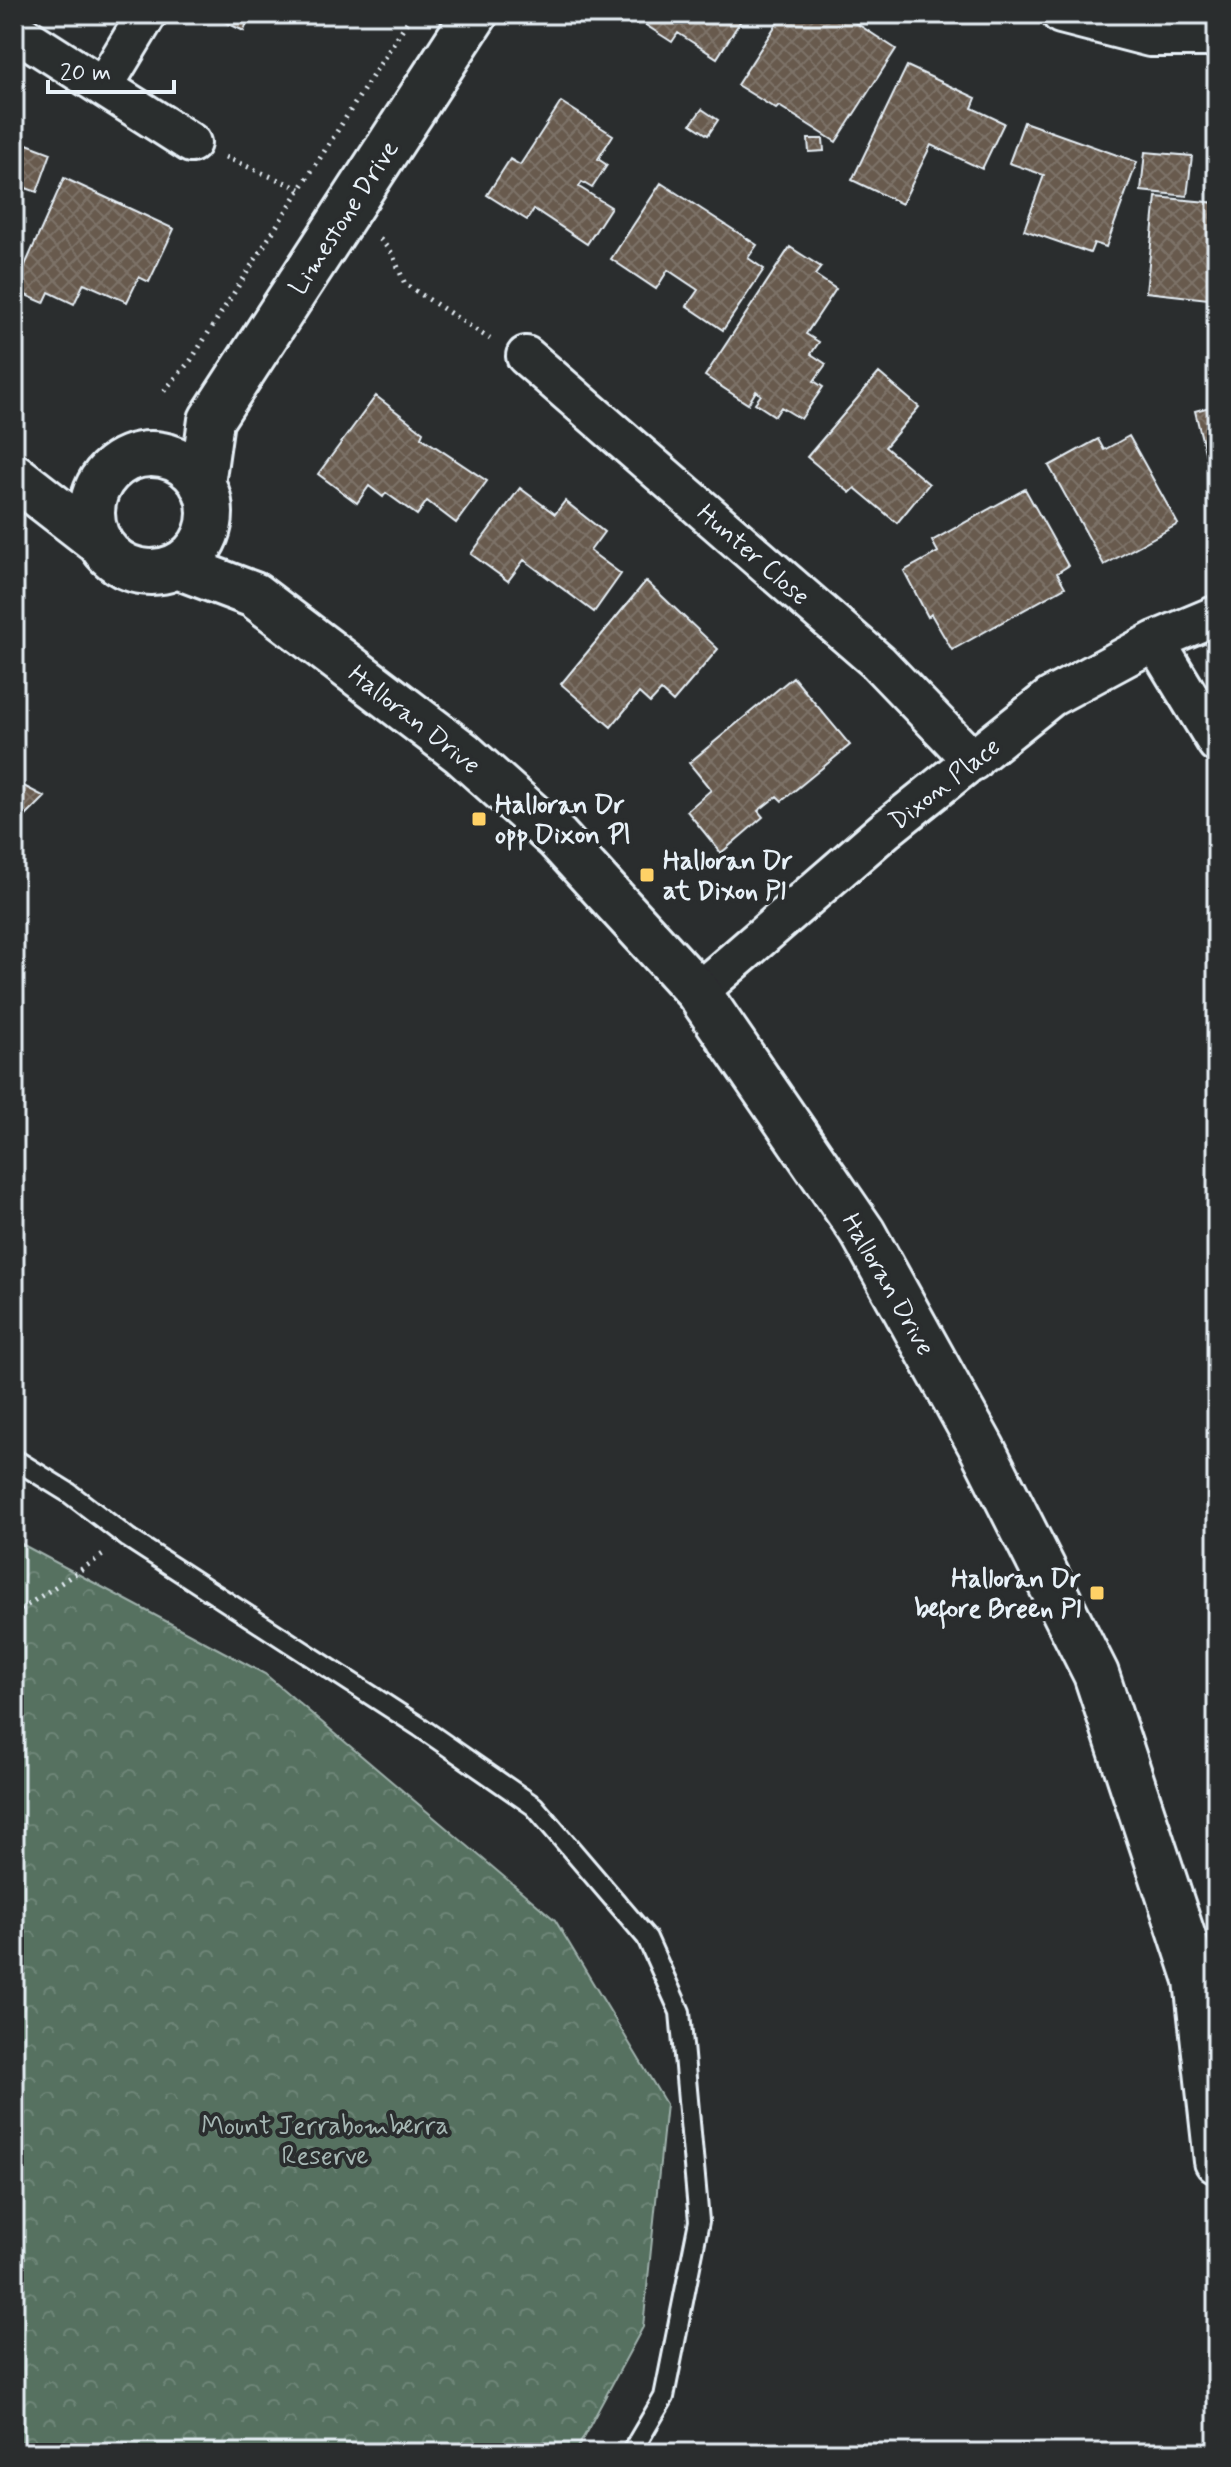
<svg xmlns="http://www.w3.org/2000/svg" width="1231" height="2467" font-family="Mynerve,sans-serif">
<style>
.forest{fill:url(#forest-crowns);stroke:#9fb1ac;stroke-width:2}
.building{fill:url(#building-cross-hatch);stroke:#e8f1f8;stroke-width:2}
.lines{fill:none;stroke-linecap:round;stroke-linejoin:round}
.service-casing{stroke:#e8f1f8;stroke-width:24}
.minor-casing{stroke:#e8f1f8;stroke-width:44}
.tertiary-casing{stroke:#e8f1f8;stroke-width:50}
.path{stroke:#e8f1f8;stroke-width:5;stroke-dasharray:2 6;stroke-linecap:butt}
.service{stroke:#2a2d2e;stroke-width:18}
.minor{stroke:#2a2d2e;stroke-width:38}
.tertiary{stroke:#2a2d2e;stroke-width:44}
.poi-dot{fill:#ffd166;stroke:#2a2d2e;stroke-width:3}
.labels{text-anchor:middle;stroke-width:8;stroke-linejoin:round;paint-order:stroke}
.street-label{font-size:26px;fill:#e8f1f8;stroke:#2a2d2e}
.poi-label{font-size:26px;font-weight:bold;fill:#e8f1f8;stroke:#2a2d2e;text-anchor:start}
.park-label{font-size:26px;fill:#a6b7b4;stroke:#2a2d2e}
</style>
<defs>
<pattern id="forest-crowns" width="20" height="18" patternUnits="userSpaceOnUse" patternTransform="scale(2)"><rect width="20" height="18" fill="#567160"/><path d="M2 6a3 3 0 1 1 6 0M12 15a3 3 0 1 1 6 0" fill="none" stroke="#6e8678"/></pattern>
<pattern id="building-cross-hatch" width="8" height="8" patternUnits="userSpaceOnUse" patternTransform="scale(2)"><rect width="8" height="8" fill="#675a4e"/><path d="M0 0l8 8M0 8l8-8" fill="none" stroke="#7d7268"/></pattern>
</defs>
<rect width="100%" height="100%" fill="#2a2d2e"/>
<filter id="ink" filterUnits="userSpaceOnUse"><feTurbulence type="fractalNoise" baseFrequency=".0125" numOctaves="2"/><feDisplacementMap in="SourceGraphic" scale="16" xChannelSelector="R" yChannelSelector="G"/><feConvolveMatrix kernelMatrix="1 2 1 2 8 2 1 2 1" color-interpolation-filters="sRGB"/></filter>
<g filter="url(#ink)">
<!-- forest -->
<path class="forest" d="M 14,1540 L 265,1674 L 555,1920 L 666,2104 L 643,2327 L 575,2453 L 14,2453 Z"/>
<!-- building -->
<path class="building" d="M 208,14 L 250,14 L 244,31 Z
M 745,14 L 717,58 L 678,33 L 672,42 L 630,15 Z
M 783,14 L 842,14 L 896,49 L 836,142 L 779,106 L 776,109 L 737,85 Z
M 907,66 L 976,98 L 972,108 L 1004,123 L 982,169 L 931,145 L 902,204 L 852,180 Z
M 561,102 L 613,135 L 598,159 L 607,165 L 592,188 L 582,182 L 579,187 L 611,207 L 587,244 L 534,209 L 527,220 L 487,195 L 510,159 L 520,165 Z
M 702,109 L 718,120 L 708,135 L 691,124 Z
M 1024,122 L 1137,162 L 1106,247 L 1094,243 L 1090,253 L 1024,230 L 1044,175 L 1009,163 Z
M 808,139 L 823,139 L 824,151 L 809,152 Z
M 19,141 L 51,153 L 37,192 L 26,188 L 14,221 L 14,155 Z
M 1145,152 L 1192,156 L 1187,196 L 1141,191 Z
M 64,178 L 174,229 L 149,282 L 139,277 L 127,302 L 84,283 L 74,304 L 49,292 L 44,303 L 14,290 Z
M 661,183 L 757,245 L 748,258 L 764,269 L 723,330 L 687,306 L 698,290 L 668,270 L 656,289 L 611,259 Z
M 1156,197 L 1217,203 L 1217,300 L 1146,292 Z
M 790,247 L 821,267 L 815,275 L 836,289 L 806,334 L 819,342 L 811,354 L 826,364 L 814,381 L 823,387 L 801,419 L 781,407 L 775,416 L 755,403 L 761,395 L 756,391 L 748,404 L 705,376 Z
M 879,373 L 919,407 L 885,447 L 929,484 L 897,523 L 855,488 L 850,493 L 807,457 Z
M 376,396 L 423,432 L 421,437 L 487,481 L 456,523 L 427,501 L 417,515 L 386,493 L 383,497 L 369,486 L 357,503 L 318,474 Z
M 1217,405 L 1217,501 L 1195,411 Z
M 1129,436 L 1178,524 L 1104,565 L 1049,466 L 1098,439 L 1104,450 Z
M 520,488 L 555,514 L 565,501 L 604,532 L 590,551 L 621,574 L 594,612 L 524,560 L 508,581 L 471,554 Z
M 1025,489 L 1068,566 L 1057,573 L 1065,587 L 952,650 L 931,614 L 928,617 L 904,571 L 938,552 L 932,541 Z
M 646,581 L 718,649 L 673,702 L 661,691 L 650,703 L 639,693 L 611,727 L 561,684 Z
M 793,677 L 850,745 L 782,801 L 777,796 L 758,811 L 763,817 L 721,853 L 687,811 L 711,790 L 689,763 Z
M 14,781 L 45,797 L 14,828 Z"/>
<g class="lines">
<defs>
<path id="service" d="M 14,1459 L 69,1493 L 128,1538 L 420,1727 L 534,1806 L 647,1938 L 680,2012 L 699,2221 L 664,2397 L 631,2453"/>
<path id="minor" d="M 1061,14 L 1150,37 L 1217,37
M 14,30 L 191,143
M 103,87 L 147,14
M 526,356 L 878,662 L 973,761
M 1155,641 L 1217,743
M 698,992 L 885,830 L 1051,697 L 1155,641 L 1217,615"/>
<path id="tertiary" d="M92 513a59 59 0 1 1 118 0a59 59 0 1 1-118 0Z
M 14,476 L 99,542
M 202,484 L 211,420 L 475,14
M 177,566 L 254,595 L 462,753 L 557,838 L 698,992 L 863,1233 L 982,1448 L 1096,1674 L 1197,1980 L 1217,2161"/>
</defs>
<!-- service casing -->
<use href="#service" class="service-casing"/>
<!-- minor casing -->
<use href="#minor" class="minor-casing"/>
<!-- tertiary casing -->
<use href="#tertiary" class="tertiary-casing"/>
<!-- path -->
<path class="path" d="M 225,157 L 300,189
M 380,239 L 392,253 L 405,284 L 490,339
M 164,391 L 191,360 L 412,14
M 14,1614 L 103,1555"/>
<!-- service -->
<use href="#service" class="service"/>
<!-- minor -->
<use href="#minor" class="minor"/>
<!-- tertiary -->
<use href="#tertiary" class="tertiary"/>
</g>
</g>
<!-- markers -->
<g class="poi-dot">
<rect x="471" y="811" width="16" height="16" rx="4"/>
<rect x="639" y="867" width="16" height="16" rx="4"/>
<rect x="1089" y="1585" width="16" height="16" rx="4"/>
</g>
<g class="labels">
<!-- street labels -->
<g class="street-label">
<text transform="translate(343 217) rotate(-57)" y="9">Limestone Drive</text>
<text transform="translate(754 554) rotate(41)" y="9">Hunter Close</text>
<text transform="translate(415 719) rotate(38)" y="9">Halloran Drive</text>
<text transform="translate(944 783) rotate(-38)" y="9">Dixon Place</text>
<text transform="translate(889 1284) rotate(60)" y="9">Halloran Drive</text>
</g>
<!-- poi labels -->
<g class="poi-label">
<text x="495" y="813">Halloran Dr<tspan x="495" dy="30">opp Dixon Pl</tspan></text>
<text x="663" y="869">Halloran Dr<tspan x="663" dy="30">at Dixon Pl</tspan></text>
<text x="1081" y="1587" text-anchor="end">Halloran Dr<tspan x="1081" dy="30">before Breen Pl</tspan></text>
</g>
<!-- park labels -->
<g class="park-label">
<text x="325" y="2134">Mount Jerrabomberra<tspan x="325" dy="30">Reserve</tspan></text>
</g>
</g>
<!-- margin -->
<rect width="1231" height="2467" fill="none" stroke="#2a2d2e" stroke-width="48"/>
<rect x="24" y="24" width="1183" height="2419" fill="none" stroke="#e8f1f8" stroke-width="3" filter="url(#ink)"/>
<!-- scale -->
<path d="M48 80v12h126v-12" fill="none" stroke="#e8f1f8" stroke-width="4"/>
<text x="60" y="80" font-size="24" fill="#e8f1f8" stroke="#2a2d2e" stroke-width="6" paint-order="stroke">20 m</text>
</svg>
